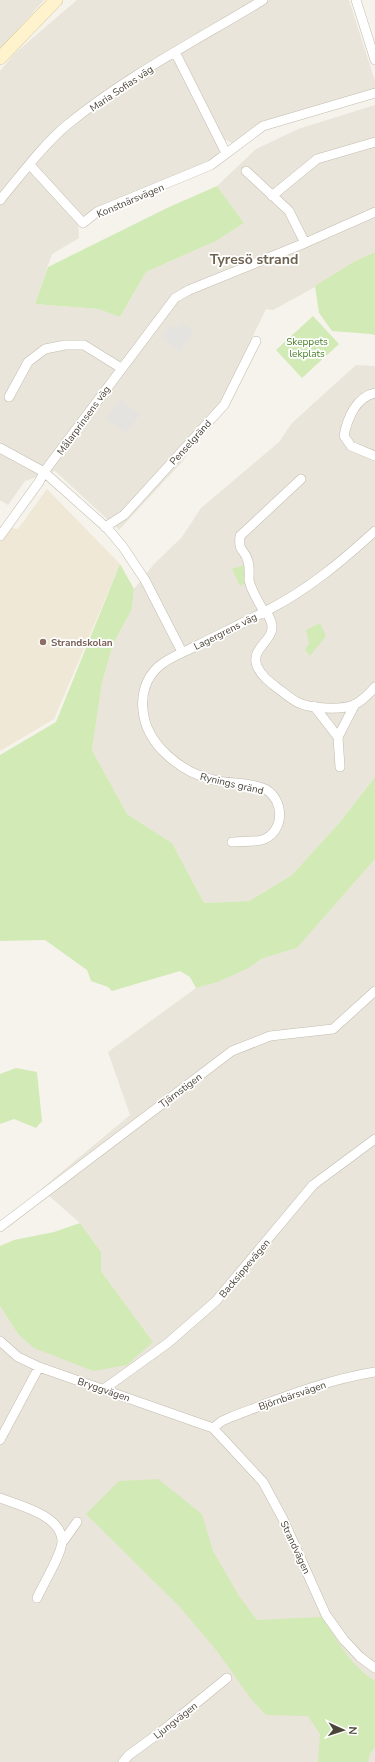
<svg xmlns="http://www.w3.org/2000/svg" width="375" height="1762" font-family="'Nunito Sans',sans-serif">
<style>
.residential{fill:#eae5da}
.education{fill:#efe8d6}
.green{fill:#d2eab5}
.parking{fill:#e5e3e0}
.lines{fill:none;stroke-linecap:round;stroke-linejoin:round}
.street-casing{stroke:#c2bbae;stroke-width:10}
.secondary-casing{stroke:#d6c79b;stroke-width:14}
.street{stroke:#fff;stroke-width:9}
.secondary{stroke:#fff3cd;stroke-width:13}
.education-dot{fill:#8d6e63;stroke:#fff;stroke-width:1.5}
.labels{text-anchor:middle;stroke-width:3.5;stroke-linejoin:round;paint-order:stroke}
.street-label{font-size:10px;fill:#4b4439;stroke:#fff}
.park-label{font-size:10px;fill:#4a7f2a;stroke:#fff}
.education-label{font-size:10px;font-weight:bold;fill:#785e54;stroke:#fff;text-anchor:start}
.district-label{font-size:14px;font-weight:bold;fill:#6e6250;stroke:#fff}
</style>
<rect width="100%" height="100%" fill="#f6f3ec"/>
<!-- residential -->
<path class="residential" d="M 0,0 L 44,0 L 0,50 Z
M 77,0 L 349,0 L 375,81 L 375,88 L 258,124 L 232,143 L 226,140 L 221,153 L 212,160 L 78,222 L 79,238 L 52,254 L 35,304 L 98,309 L 120,317 L 146,272 L 214,242 L 244,223 L 217,186 L 256,149 L 298,129 L 375,105 L 375,252 L 355,261 L 315,287 L 273,310 L 266,309 L 236,371 L 228,391 L 182,462 L 119,530 L 55,471 L 25,481 L 8,505 L 0,500 L 0,71 L 14,54 Z
M 356,365 L 375,366 L 375,777 L 340,822 L 292,875 L 249,901 L 204,903 L 172,843 L 127,814 L 92,750 L 102,683 L 113,644 L 132,609 L 134,589 L 154,564 L 182,537 L 201,508 L 279,442 L 292,423 Z
M 375,859 L 375,1762 L 0,1762 L 0,1306 L 18,1334 L 153,1342 L 101,1271 L 101,1252 L 80,1223 L 41,1189 L 130,1115 L 108,1052 L 196,988 L 218,982 L 249,968 L 261,959 L 297,948 Z"/>
<!-- education -->
<path class="education" d="M 47,489 L 120,564 L 54,719 L 0,751 L 0,526 L 18,529 Z"/>
<!-- green -->
<path class="green" d="M 217,186 L 244,223 L 216,241 L 146,272 L 120,317 L 98,309 L 35,304 L 48,267 L 167,208 Z
M 375,252 L 375,335 L 371,334 L 332,331 L 319,313 L 315,286 L 355,261 Z
M 313,316 L 339,344 L 302,378 L 276,350 Z
M 120,564 L 134,589 L 132,609 L 113,644 L 102,683 L 92,750 L 127,814 L 172,843 L 204,903 L 249,901 L 292,875 L 340,822 L 375,777 L 375,859 L 297,948 L 261,959 L 249,968 L 218,982 L 196,988 L 190,977 L 180,971 L 112,991 L 108,987 L 91,981 L 87,970 L 45,940 L 0,941 L 0,755 L 56,722 Z
M 244,565 L 246,577 L 245,583 L 240,586 L 232,569 Z
M 320,623 L 326,636 L 310,656 L 305,650 L 309,643 L 306,630 Z
M 16,1068 L 37,1072 L 42,1121 L 36,1128 L 14,1119 L 0,1124 L 0,1074 Z
M 80,1223 L 101,1252 L 101,1271 L 153,1342 L 127,1365 L 93,1371 L 34,1348 L 18,1334 L 0,1306 L 0,1246 L 14,1240 L 54,1232 Z
M 158,1479 L 202,1514 L 213,1551 L 239,1596 L 257,1620 L 322,1617 C 337,1640 351,1666 375,1681 L 375,1747 L 370,1754 L 368,1762 L 318,1762 L 320,1734 L 308,1716 L 266,1715 L 251,1699 L 217,1651 L 179,1606 L 86,1514 L 119,1481 Z"/>
<!-- parking -->
<path class="parking" d="M 181,323 L 194,332 L 180,352 L 161,337 L 170,325 L 176,329 Z
M 120,400 L 140,414 L 126,433 L 106,419 Z"/>
<g class="lines">
<defs>
<path id="street" d="M 356,0 L 375,60
M 175,52 L 226,153
M 30,165 L 83,223 L 97,212 L 211,165 L 263,126 L 375,93
M 246,171 L 289,211 L 305,243
M 272,196 L 317,159 L 375,142
M 0,200 C 21,175 42,146 67,125 C 127,76 197,40 263,0
M 375,393 C 356,397 347,419 344,436 L 351,446 L 375,456
M 9,397 L 28,362 L 45,349 L 65,345 L 84,345 L 121,368
M 0,448 L 44,472 L 108,529 L 123,547 L 145,580 L 182,652
M 105,527 L 124,515 L 224,405 L 256,341
M 0,536 L 39,482 L 44,472 L 175,298 L 189,290 L 305,243 L 375,212
M 266,611 C 268,615 271,620 272,625 C 274,641 250,648 257,666 C 262,677 271,683 280,690 C 285,694 291,699 297,702 C 310,709 341,710 354,705 C 362,701 369,694 375,687
M 264,612 C 259,602 251,591 249,580 C 249,574 250,568 248,561 C 245,549 238,553 240,536 L 301,479
M 314,706 L 338,737
M 340,767 L 338,737 L 355,704
M 232,842 C 241,841 254,842 262,840 C 285,832 285,800 265,789 C 251,782 230,784 214,780 C 182,773 146,745 143,710 C 141,694 146,678 158,667 C 169,657 185,652 198,645 C 222,633 245,622 268,610 C 309,589 342,561 375,531
M 0,1227 L 232,1051 L 270,1036 L 333,1029 L 375,991
M 0,1341 L 18,1357 L 39,1367 L 213,1428 L 263,1482 L 283,1519 L 326,1615 L 344,1640 L 360,1657 L 375,1668
M 104,1389 L 168,1343 L 216,1301 L 313,1185 L 375,1139
M 213,1428 L 222,1421 L 231,1417 C 279,1399 325,1380 375,1372
M 0,1440 L 39,1367
M 0,1498 C 19,1505 63,1516 62,1542 C 61,1556 43,1584 37,1598
M 62,1543 L 77,1522
M 123,1762 L 129,1755 L 162,1731 L 227,1678"/>
<path id="secondary" d="M 0,58 L 56,0"/>
</defs>
<!-- street casing -->
<use href="#street" class="street-casing"/>
<!-- secondary casing -->
<use href="#secondary" class="secondary-casing"/>
<!-- street -->
<use href="#street" class="street"/>
<!-- secondary -->
<use href="#secondary" class="secondary"/>
</g>
<!-- markers -->
<circle class="education-dot" cx="43" cy="642" r="4"/>
<g class="labels">
<!-- street labels -->
<g class="street-label">
<text transform="translate(121 88) rotate(-34)" y="4">Maria Sofias väg</text>
<text transform="translate(130 200) rotate(-23)" y="4">Konstnärsvägen</text>
<text transform="translate(83 420) rotate(-54)" y="4">Målarprinsens väg</text>
<text transform="translate(190 442) rotate(-48)" y="4">Penselgränd</text>
<text transform="translate(225 631) rotate(-27)" y="4">Lagergrens väg</text>
<text transform="translate(232 783) rotate(13)" y="4">Rynings gränd</text>
<text transform="translate(180 1090) rotate(-37)" y="4">Tjärnstigen</text>
<text transform="translate(244 1268) rotate(-50)" y="4">Backsippevägen</text>
<text transform="translate(104 1389) rotate(19)" y="4">Bryggvägen</text>
<text transform="translate(292 1395) rotate(-19)" y="4">Björnbärsvägen</text>
<text transform="translate(296 1547) rotate(65)" y="4">Strandvägen</text>
<text transform="translate(175 1720) rotate(-38)" y="4">Ljungvägen</text>
</g>
<!-- park labels -->
<g class="park-label">
<text x="307" y="345">Skeppets<tspan x="307" dy="12">lekplats</tspan></text>
</g>
<!-- education labels -->
<g class="education-label">
<text x="51" y="646">Strandskolan</text>
</g>
<!-- district labels -->
<g class="district-label">
<text x="254" y="264">Tyresö strand</text>
</g>
</g>
<!-- north arrow -->
<g transform="translate(343 1730) rotate(93)" stroke="#ffffff" stroke-width="3" paint-order="stroke">
<path d="M0-3L7 15L0 10L-7 15Z" fill="#4b4439"/>
<text y="-6" font-size="11" font-weight="bold" text-anchor="middle" fill="#4b4439">N</text>
</g>
</svg>
